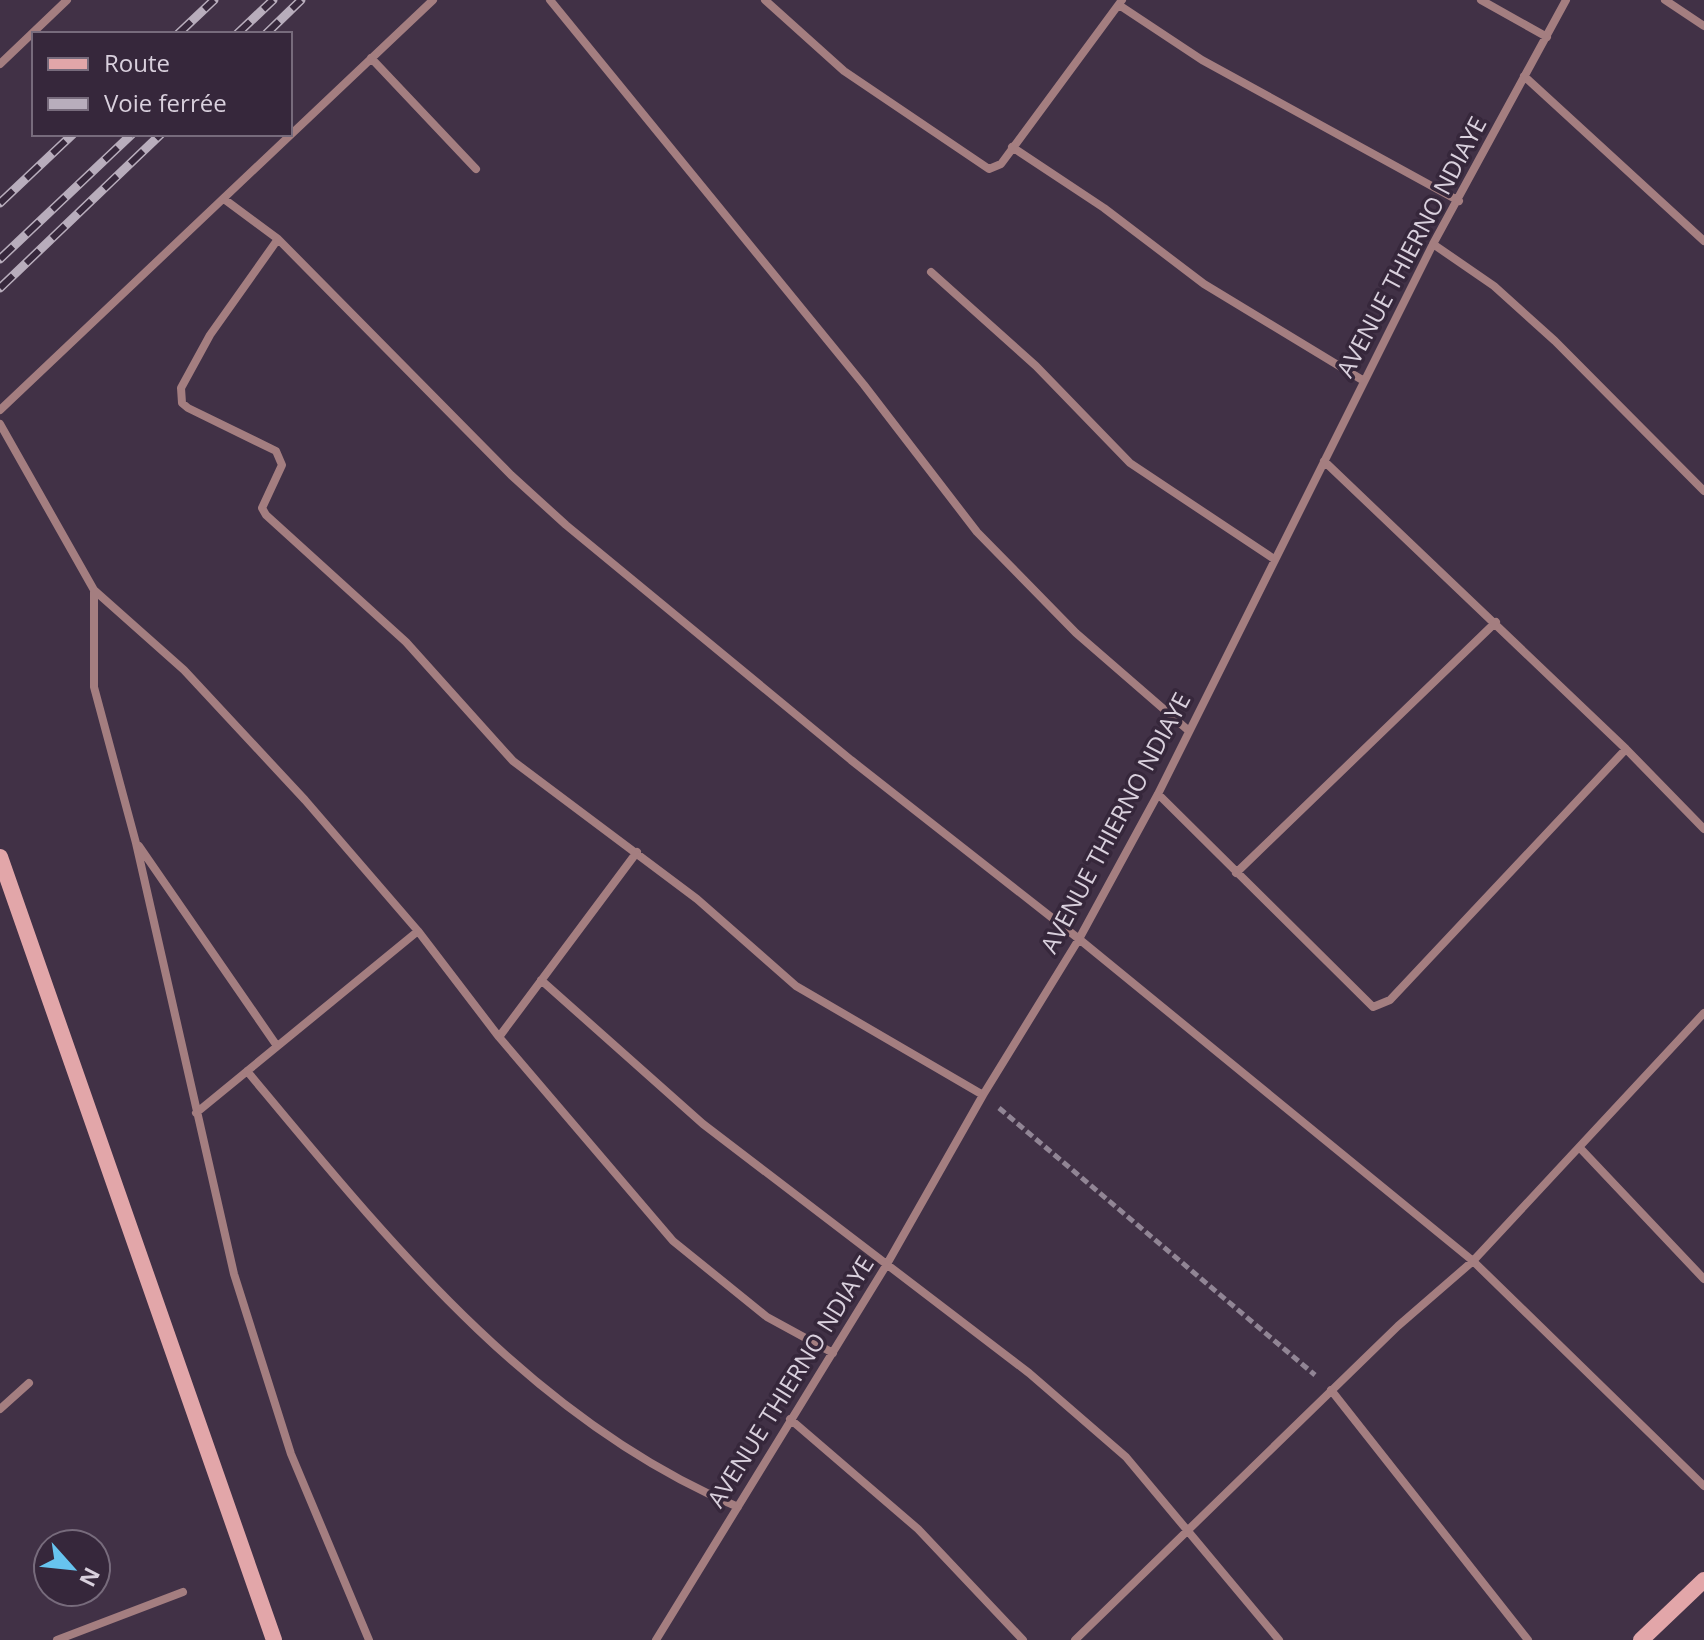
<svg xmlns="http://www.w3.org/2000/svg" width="1704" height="1640" font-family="'Open Sans',sans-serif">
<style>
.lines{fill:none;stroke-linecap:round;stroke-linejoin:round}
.path{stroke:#918595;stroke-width:5;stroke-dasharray:8 4;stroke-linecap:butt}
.street{stroke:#a47e80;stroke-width:8}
.secondary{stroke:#e2a6a9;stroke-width:16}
.rail-casing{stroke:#b8adbc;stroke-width:9}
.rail{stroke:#36273b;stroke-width:6;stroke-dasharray:18;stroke-linecap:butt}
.labels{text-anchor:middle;stroke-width:7;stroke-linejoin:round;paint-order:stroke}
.street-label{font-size:24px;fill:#d9d0dd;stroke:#36273b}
</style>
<rect width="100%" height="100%" fill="#413146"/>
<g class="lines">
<!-- path -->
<path class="path" d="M 999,1108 L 1315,1375"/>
<!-- street -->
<path class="street" d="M 550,0 L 864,385 L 977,532 L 1076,633 L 1189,731
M 765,0 L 844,71 L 989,169 L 1001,164 L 1122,0
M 1481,0 L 1547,37
M 1665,0 L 1704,26
M 1119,5 L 1202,60 L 1459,201
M 371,58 L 476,169
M 0,64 L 67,0
M 1524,76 L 1704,241
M 1012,147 L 1104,208 L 1204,284 L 1364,381
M 224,199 L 278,239 L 511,475 L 566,525 L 851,760 L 1079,939 L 1473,1261 L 1704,1486
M 278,239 L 210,335 L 181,388 L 182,403 L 188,408 L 276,451 L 282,465 L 262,508 L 266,515 L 406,642 L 513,761 L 697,899 L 796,986 L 983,1095
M 1433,244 L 1494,286 L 1555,341 L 1704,491
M 931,272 L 1036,366 L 1130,463 L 1274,559
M 0,410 L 433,0
M 0,424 L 94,590 L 94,687 L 136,843 L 234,1274 L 291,1454 L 369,1640
M 1324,461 L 1626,749 L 1704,829
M 94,590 L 184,670 L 305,800 L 418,931 L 499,1037 L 673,1241 L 767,1317 L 833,1353
M 1158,794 L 1373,1007 L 1390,1000 L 1626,749
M 139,846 L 277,1046
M 1236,873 L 1496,622
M 541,980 L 703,1124 L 1029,1373 L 1126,1457 L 1279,1640
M 499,1037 L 637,852
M 247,1071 C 386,1238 532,1421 738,1507
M 196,1113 L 418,931
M 1580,1148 L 1704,1279
M 1331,1390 L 1528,1640
M 0,1409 L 29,1383
M 790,1419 L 918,1529 L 1023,1640
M 57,1640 L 183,1592
M 656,1640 L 887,1264 L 983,1095 L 1079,939 L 1158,794 L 1433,244 L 1566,0
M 1075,1640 L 1398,1326 L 1473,1261 L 1704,1013"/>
<!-- secondary -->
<path class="secondary" d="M 0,857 L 274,1640
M 1641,1640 L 1704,1580"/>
<defs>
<path id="rail" d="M 178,34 L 214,0
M 237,34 L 273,0
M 266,34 L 301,0
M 0,203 L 73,134
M 0,259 L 132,134
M 0,288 L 161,134"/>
</defs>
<!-- rail casing -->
<use href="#rail" class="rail-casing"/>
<!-- rail -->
<use href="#rail" class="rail"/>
</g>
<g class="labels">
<!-- street labels -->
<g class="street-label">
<text transform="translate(1412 247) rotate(-62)" y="8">AVENUE THIERNO NDIAYE</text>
<text transform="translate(1116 823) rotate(-62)" y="8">AVENUE THIERNO NDIAYE</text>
<text transform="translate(791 1382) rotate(-58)" y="8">AVENUE THIERNO NDIAYE</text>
</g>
</g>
<!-- legend -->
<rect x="32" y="32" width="260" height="104" fill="#36273b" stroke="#776b7c" stroke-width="2"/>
<rect x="48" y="58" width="40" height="12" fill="#e2a6a9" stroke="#776b7c" stroke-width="2"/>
<text x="104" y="72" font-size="24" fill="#d9d0dd">Route</text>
<rect x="48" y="98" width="40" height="12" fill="#b8adbc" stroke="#776b7c" stroke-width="2"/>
<text x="104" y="112" font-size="24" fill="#d9d0dd">Voie ferrée</text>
<!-- north arrow -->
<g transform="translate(72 1568) rotate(117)"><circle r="38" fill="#36273b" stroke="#776b7c" stroke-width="2"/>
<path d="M0-6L14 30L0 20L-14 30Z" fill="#67c4ef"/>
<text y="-12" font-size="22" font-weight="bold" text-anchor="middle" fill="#d9d0dd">N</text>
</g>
</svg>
